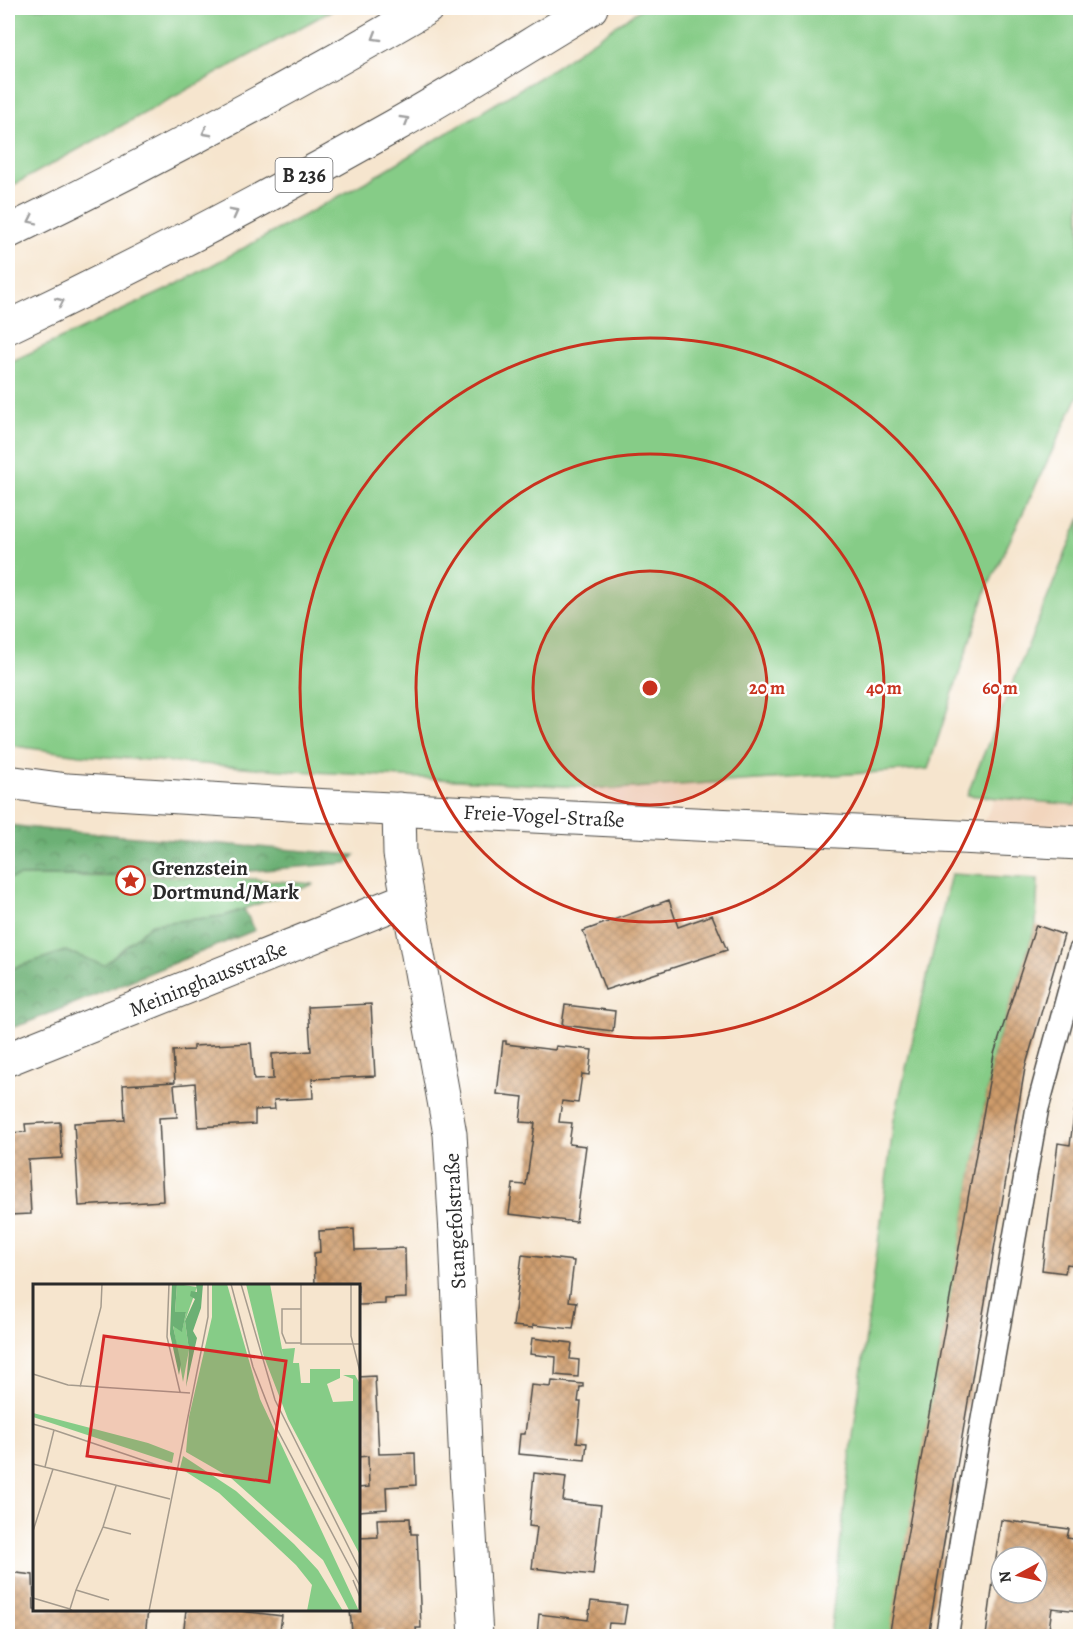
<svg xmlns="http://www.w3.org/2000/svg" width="1088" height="1644" font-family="Alegreya,serif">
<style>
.built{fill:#f2d5bd}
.green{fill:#86cc87;stroke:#587c59;stroke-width:1.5}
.forest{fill:url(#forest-crowns);stroke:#4c6e50;stroke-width:1.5}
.building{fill:url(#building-cross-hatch);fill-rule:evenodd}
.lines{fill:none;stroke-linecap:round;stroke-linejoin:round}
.lane-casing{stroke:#494743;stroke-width:25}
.street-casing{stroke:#494743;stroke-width:35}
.secondary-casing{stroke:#494743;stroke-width:35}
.highway-casing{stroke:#494743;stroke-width:35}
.lane{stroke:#fff;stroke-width:22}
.street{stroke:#fff;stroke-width:33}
.secondary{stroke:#fff;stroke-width:33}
.highway{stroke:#fff;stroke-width:33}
.oneway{stroke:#a0a0a0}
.ring{fill:none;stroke:#c8321e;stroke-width:3}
.labels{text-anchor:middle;stroke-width:5;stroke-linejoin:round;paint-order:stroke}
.shield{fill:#fff;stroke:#6b6b6b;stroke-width:1.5}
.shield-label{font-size:20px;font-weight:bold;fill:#2b2b2b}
.street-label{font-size:21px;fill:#2b2b2b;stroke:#fff}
.poi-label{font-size:21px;font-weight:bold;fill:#2b2b2b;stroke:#fff;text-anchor:start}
.inset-road{fill:none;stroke:#a59b8d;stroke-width:1.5}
.view{fill:#d62828;fill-opacity:0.15;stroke:#d62828;stroke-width:3}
.inset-edge{fill:none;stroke:#2b2b2b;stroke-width:3}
.centre{fill:#c8321e;stroke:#fff;stroke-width:3}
.ring-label{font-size:18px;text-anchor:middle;font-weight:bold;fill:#c8321e;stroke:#fff;stroke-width:5;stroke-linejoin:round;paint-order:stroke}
</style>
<defs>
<pattern id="forest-crowns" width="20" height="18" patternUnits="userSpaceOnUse" patternTransform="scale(1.5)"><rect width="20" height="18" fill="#6cb074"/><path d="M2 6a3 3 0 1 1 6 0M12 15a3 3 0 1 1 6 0" fill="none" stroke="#598f5f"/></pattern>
<pattern id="building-cross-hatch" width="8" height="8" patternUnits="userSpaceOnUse" patternTransform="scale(1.5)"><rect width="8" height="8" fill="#ce9b6b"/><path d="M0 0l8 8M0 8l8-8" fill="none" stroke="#a77f58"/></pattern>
</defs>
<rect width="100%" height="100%" fill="#fff"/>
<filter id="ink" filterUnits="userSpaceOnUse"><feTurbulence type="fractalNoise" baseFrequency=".0167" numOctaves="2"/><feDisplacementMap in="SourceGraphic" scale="12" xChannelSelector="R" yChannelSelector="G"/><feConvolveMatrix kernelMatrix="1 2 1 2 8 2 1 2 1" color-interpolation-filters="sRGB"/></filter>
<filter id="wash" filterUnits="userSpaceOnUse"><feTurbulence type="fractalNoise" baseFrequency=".008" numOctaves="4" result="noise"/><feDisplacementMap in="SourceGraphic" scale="24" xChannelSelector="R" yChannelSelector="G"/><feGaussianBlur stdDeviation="1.35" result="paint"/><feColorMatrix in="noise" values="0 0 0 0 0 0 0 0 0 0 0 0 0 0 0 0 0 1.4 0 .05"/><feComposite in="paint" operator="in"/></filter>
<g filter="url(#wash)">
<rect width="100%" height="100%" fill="#f6e5ce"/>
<!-- built -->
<path class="built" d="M 1080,603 L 1080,833 L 982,827 Z"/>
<!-- green -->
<path class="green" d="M 8,8 L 336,8 L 8,188 Z
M 642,8 L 1080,8 L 1080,392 L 986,591 L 928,769 L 616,789 L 296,771 L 80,755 L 8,745 L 8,363 L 168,289 L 369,180 L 543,75 Z
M 1080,518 L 1080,790 L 1076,805 L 967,795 Z
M 951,874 L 1038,879 L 1036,925 L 994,1054 L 890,1636 L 830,1636 L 848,1475 L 894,1120 Z
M 20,876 L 226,877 L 314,884 L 224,916 L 152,924 L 104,965 L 65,951 L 8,970 L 8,879 Z"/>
<!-- forest -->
<path class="forest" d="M 8,825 L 52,830 L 355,855 L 347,863 L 227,873 L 20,876 L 8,879 Z
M 244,909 L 255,930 L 26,1023 L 8,1029 L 8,970 L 65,951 L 104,965 L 152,924 L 224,916 Z"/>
<g id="blocks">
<!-- building -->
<path class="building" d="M 669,900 L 678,927 L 712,915 L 727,950 L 605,990 L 583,931 Z
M 1036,925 L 1064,935 L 1025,1068 L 928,1636 L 889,1636 L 994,1054 Z
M 371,1004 L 375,1076 L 312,1079 L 313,1098 L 274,1100 L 275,1109 L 255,1110 L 255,1124 L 198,1127 L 195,1083 L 174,1085 L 177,1117 L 159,1118 L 163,1201 L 79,1206 L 74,1123 L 125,1120 L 123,1085 L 175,1082 L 173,1051 L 193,1050 L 193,1046 L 251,1043 L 254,1080 L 273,1079 L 272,1054 L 311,1051 L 308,1007 Z
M 565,1005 L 615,1011 L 613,1031 L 562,1025 Z
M 503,1041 L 506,1041 L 506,1044 L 555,1050 L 556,1046 L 592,1050 L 589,1075 L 582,1074 L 578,1103 L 562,1101 L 559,1122 L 572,1123 L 569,1144 L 586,1146 L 576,1222 L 509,1214 L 513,1184 L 526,1185 L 535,1123 L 520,1122 L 523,1097 L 497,1094 Z
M 1079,1076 L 1080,1266 L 1067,1264 L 1065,1273 L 1042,1270 L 1058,1143 L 1070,1145 Z
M 60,1122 L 62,1158 L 28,1160 L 31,1214 L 8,1215 L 8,1133 L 26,1132 L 25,1124 Z
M 354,1229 L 355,1250 L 405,1248 L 406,1298 L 385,1299 L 385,1304 L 358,1305 L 358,1286 L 315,1286 L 314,1253 L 320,1252 L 319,1231 Z
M 522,1255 L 574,1261 L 569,1301 L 577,1302 L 573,1329 L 533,1325 L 533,1328 L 513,1326 Z
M 532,1338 L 572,1343 L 570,1359 L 579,1360 L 578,1377 L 555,1375 L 556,1357 L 530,1354 Z
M 375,1376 L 379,1454 L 415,1453 L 416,1485 L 386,1487 L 387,1509 L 358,1511 L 358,1488 L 369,1487 L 368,1456 L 358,1457 L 358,1377 Z
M 552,1381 L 583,1384 L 583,1387 L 580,1387 L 578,1402 L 581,1402 L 577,1442 L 587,1443 L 585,1460 L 518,1454 L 520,1434 L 525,1434 L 531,1385 L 551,1387 Z
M 534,1473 L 566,1477 L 563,1501 L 601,1505 L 593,1575 L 532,1568 L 537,1527 L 529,1526 Z
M 410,1518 L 411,1534 L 417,1534 L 421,1628 L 416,1628 L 417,1636 L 384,1636 L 384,1630 L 352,1632 L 350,1610 L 358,1610 L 358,1538 L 378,1537 L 377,1519 Z
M 1001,1520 L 1069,1529 L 1067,1538 L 1080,1540 L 1080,1603 L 1079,1611 L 1052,1608 L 1048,1636 L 986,1636 ZM 1001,1557 L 1037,1557 L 1037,1593 L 1001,1593 Z
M 8,1572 L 33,1575 L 34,1610 L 148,1610 L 145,1636 L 8,1636 Z
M 591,1601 L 627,1605 L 624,1624 L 609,1623 L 607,1636 L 537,1636 L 539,1614 L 588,1620 Z
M 186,1610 L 232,1610 L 282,1616 L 279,1636 L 183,1636 Z"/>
</g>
</g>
<g filter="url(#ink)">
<use href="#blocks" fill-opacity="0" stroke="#494743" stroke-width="1.5"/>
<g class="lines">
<defs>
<path id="lane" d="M 947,1636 L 961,1541 L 1037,1110 L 1080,951"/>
<path id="street" d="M 399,809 L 400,854 L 450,1134 L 456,1234 L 466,1467 L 476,1636
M 8,1059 L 407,899"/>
<path id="secondary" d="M 8,782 L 67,790 L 290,804 L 1080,843"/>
<path id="highway" d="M 8,232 C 150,163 290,88 427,8
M 8,327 C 139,265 269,197 396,125 C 462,88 526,47 591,8"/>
</defs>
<!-- lane casing -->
<use href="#lane" class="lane-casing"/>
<!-- street casing -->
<use href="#street" class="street-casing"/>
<!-- secondary casing -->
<use href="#secondary" class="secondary-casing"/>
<!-- highway casing -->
<use href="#highway" class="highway-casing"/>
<!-- lane -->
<use href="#lane" class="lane"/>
<!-- street -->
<use href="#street" class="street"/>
<!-- secondary -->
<use href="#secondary" class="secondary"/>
<!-- highway -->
<use href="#highway" class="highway"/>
</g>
<!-- one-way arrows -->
<defs><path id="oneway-chevron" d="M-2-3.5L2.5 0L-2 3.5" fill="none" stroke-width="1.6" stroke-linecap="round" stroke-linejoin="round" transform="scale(1.5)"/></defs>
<g class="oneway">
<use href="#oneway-chevron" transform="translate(376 37) rotate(149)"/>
<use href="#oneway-chevron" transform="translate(405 120) rotate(-31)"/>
<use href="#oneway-chevron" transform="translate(206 132) rotate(152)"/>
<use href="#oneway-chevron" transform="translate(234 213) rotate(-28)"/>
<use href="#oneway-chevron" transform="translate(32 220) rotate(154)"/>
<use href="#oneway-chevron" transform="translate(60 302) rotate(-25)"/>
</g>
</g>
<!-- distance rings -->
<circle cx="650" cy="688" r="117" fill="#c8321e" fill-opacity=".12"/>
<g class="ring">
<circle cx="650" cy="688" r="117"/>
<circle cx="650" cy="688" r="234"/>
<circle cx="650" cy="688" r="350"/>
</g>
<!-- icons -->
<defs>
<symbol id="sight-ring" viewBox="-11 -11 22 22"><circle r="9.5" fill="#fff" stroke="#c8321e" stroke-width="1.5"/><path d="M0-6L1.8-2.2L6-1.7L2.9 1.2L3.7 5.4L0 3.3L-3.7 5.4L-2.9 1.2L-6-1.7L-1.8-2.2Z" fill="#c8321e"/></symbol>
</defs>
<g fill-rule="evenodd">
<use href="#sight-ring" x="114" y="864" width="33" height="33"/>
</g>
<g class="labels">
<!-- shield labels -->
<rect class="shield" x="275.5" y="158" width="57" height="34" rx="4.5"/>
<g class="shield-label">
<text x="304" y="182">B 236</text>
</g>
<!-- street labels -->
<g class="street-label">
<text transform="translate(544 816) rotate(3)" y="7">Freie-Vogel-Straße</text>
<text transform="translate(208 979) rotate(-22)" y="7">Meininghausstraße</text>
<text transform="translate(455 1221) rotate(-93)" y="7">Stangefolstraße</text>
</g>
<!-- poi labels -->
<g class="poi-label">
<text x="152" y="875">Grenzstein<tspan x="152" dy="24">Dortmund/Mark</tspan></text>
</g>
</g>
<!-- overview -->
<g transform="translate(33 1284)">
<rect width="327" height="327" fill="#f6e5ce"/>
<path d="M 144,0 L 164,3 L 152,37 L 156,66 L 150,98 L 140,41 L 149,47 L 153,28 L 142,28 ZM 179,0 L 194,0 L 227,115 L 326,327 L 316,326 L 290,276 L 198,194 L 153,168 L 156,133 L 179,33 ZM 213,0 L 237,0 L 249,65 L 262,64 L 260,79 L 266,79 L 268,99 L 277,99 L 277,85 L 307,85 L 307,94 L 294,100 L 300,118 L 320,117 L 320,95 L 310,91 L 322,91 L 327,100 L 327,271 L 255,135 L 230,70 ZM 0,129 L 115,159 L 141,169 L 139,179 L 0,133 ZM 150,172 L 203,207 L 261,260 L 285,286 L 310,327 L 274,327 L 279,301 L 263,281 L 186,209 L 147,184 Z" fill="#86cc87"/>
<path d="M 139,0 L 144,0 L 142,28 L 153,28 L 149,48 L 140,42 L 148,80 L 146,91 L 137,50 ZM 163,0 L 170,0 L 168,24 L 160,47 L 164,54 L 153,103 L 156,66 L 152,37 L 162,15 L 157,12 L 158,7 L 164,8 Z" fill="#6cb074"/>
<path class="inset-road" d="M 136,0 L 134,53 L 147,108M 198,0 L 220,83 L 244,145 L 327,302M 208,0 L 242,116 L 327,286M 268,0 L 268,60 L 327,60M 318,0 L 318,52 L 327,88M 268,25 L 249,25 L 249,49 L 253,59 L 268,59M 0,90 L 35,101 L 157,109M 47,103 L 68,23 L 69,0M 0,140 L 21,146M 0,180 L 137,215M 12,183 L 21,146 L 136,185M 70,243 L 98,250M 0,247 L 20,185M 320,296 L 327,313M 43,306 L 76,316M 0,314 L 37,325M 40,327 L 37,325 L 43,306 L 70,243 L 83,202M 116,327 L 175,33 L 175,0"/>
<path class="view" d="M 71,52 L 253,77 L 236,198 L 54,172 Z"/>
<rect width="327" height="327" class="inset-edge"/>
</g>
<circle cx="650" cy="688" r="9" class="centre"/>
<g class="ring-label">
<text x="767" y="694">20 m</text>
<text x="884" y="694">40 m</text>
<text x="1000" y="694">60 m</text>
</g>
<!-- margin -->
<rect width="1088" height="1644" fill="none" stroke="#fff" stroke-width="30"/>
<!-- north arrow -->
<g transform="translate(1019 1575) rotate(262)"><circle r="28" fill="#ffffff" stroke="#aaaaaa" stroke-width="1.5"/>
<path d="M0-4.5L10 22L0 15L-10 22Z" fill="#c8321e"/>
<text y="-9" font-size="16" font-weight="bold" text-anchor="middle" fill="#2b2b2b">N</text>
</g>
</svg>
